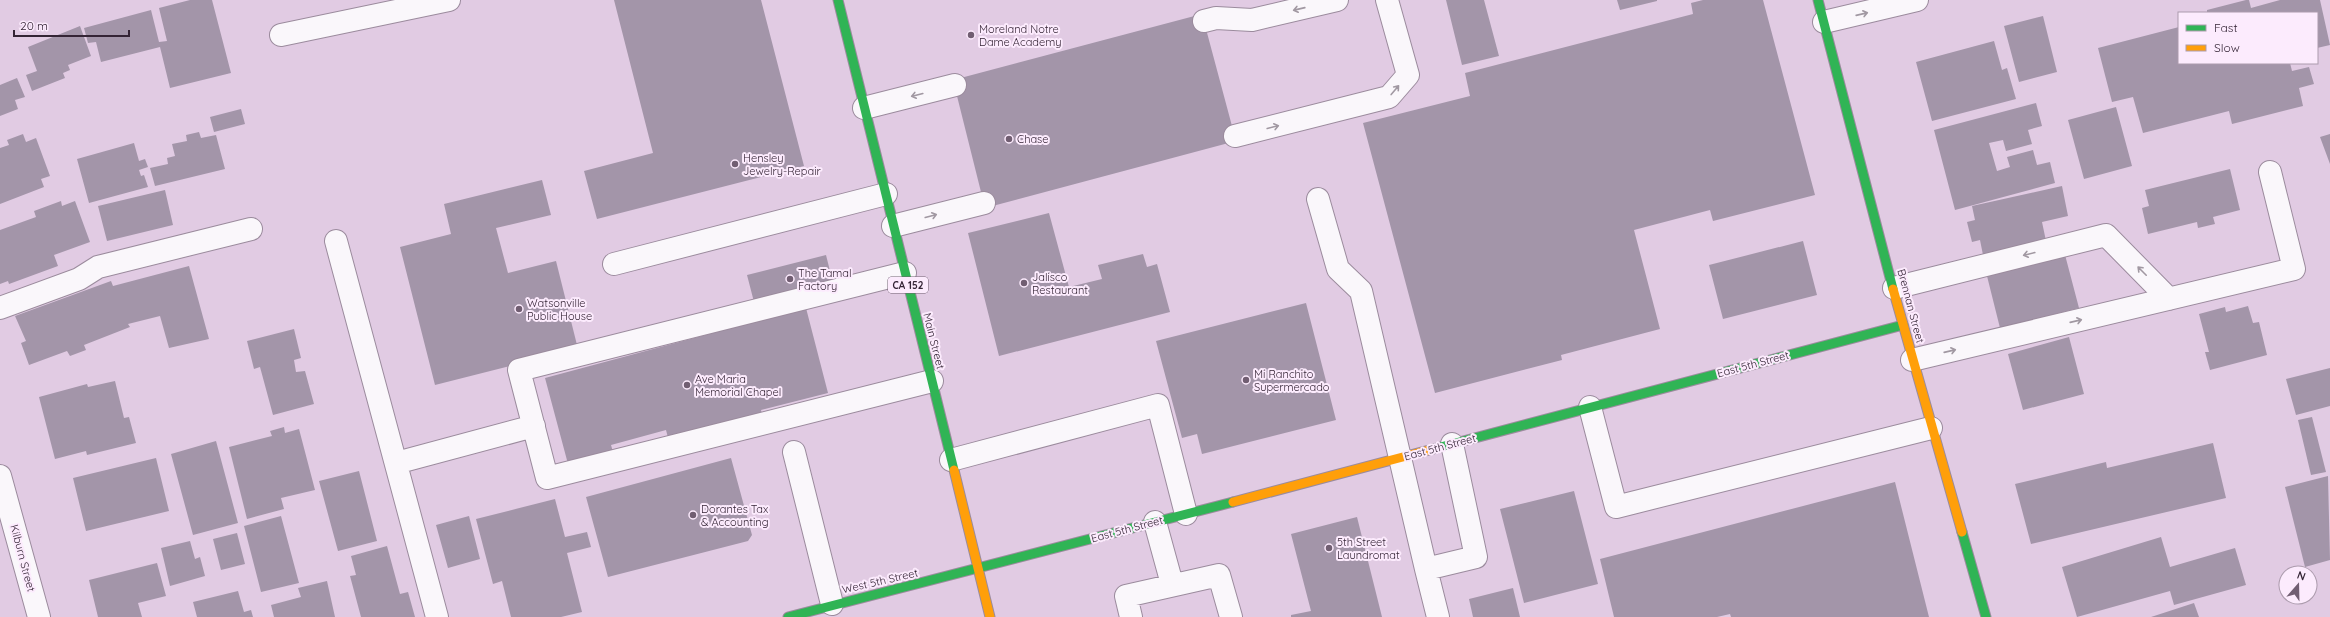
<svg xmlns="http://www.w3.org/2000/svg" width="2330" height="617" font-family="Quicksand,sans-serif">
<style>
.building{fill:#a395a9}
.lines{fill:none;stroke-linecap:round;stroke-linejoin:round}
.lane-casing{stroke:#9b8b9d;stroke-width:24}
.street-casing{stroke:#9b8b9d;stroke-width:24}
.fast-casing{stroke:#9b8b9d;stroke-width:11}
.slow-casing{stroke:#9b8b9d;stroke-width:11}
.lane{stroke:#faf7fb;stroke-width:22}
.street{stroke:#faf7fb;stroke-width:22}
.fast{stroke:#30b455;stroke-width:9}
.slow{stroke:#ff9f0a;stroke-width:9}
.oneway{stroke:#a198a2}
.poi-dot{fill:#715e72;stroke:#fcebfd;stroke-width:1.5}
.labels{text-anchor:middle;stroke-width:4;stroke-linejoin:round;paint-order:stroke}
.shield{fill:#fcebfd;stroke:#706071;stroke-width:1}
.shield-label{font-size:10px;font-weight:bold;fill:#342435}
.poi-label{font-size:11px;fill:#342435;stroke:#fcebfd;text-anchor:start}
.street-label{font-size:11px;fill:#342435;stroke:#fcebfd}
</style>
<rect width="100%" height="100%" fill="#e1cbe3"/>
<!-- building -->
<path class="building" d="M 190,0 L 212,0 L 231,73 L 170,88 L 160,47 L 101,62 L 96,42 L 88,43 L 84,28 L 151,10 L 159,42 L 167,41 L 159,8 Z
M 614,0 L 761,0 L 804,166 L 597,219 L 584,171 L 653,153 Z
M 1446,0 L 1484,0 L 1499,56 L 1462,65 Z
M 1617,0 L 1657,0 L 1657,1 L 1620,10 Z
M 1703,0 L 1763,0 L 1815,195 L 1713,221 L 1710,210 L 1634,230 L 1660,329 L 1561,355 L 1562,360 L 1435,393 L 1363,123 L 1470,96 L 1465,73 L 1693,14 L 1691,3 Z
M 2246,0 L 2249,0 L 2251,8 L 2280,0 L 2320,0 L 2330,45 L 2317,48 L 2317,13 L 2207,13 L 2207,10 Z
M 1202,14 L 1236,141 L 985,208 L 953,80 Z
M 2043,16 L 2057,72 L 2019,82 L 2004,26 Z
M 80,26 L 91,56 L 68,65 L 70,70 L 63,73 L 65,78 L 32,91 L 26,75 L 37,71 L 28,47 Z
M 2179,27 L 2179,63 L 2290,63 L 2292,71 L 2309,67 L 2314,84 L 2299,88 L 2303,106 L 2232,124 L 2229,111 L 2143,133 L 2133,97 L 2112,102 L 2098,48 Z
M 1994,41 L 2002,70 L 2007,68 L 2016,99 L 1932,121 L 1916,62 Z
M 17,78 L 25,97 L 15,100 L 18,109 L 0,116 L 0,85 Z
M 2036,103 L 2042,126 L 2028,130 L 2032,144 L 2006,151 L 2003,140 L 1989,143 L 1997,171 L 2010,167 L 2007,157 L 2033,150 L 2037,165 L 2050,162 L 2055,183 L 1955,210 L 1934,130 Z
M 2116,107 L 2132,166 L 2084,179 L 2068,120 Z
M 241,109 L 245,124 L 214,132 L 210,117 Z
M 199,132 L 201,138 L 216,135 L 225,169 L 155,186 L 150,168 L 168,164 L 167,158 L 175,156 L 172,144 L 187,141 L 186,135 Z
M 23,134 L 26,142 L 36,138 L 50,176 L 41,179 L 44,187 L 0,204 L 0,148 L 9,145 L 7,140 Z
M 2330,134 L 2330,164 L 2320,137 Z
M 134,143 L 139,161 L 145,159 L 148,167 L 139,170 L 141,176 L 144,175 L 148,187 L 89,203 L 77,159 Z
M 2230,169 L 2240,210 L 2213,217 L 2215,224 L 2198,228 L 2197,222 L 2148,234 L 2142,208 L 2149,206 L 2145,190 Z
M 542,180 L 551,215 L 496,228 L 508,273 L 556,261 L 578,349 L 435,385 L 400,247 L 451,234 L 444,204 Z
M 2062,186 L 2068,216 L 2042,222 L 2046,241 L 1983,255 L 1980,240 L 1972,242 L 1967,222 L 1975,220 L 1972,206 Z
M 165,190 L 173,225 L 107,241 L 98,206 Z
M 61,201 L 62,206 L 75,201 L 90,242 L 54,255 L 58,266 L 9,284 L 8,281 L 0,284 L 0,230 L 36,217 L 34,211 Z
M 1049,213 L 1069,287 L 1102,279 L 1098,265 L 1143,254 L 1147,267 L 1157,264 L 1170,312 L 999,356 L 968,233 Z
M 1803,241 L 1817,295 L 1723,319 L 1709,265 Z
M 2064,251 L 2079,308 L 2000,328 L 1986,272 Z
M 826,255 L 833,283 L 754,302 L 747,275 Z
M 189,266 L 209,339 L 169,348 L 160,316 L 128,324 L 130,327 L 84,345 L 86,350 L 70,356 L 67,351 L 29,365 L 21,343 L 26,341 L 15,316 L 111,281 L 113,286 Z
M 1306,303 L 1336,420 L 1202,454 L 1197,434 L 1182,438 L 1156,341 Z
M 2248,306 L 2253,323 L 2259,322 L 2267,355 L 2210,370 L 2205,352 L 2209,352 L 2199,314 L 2225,307 L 2226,312 Z
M 806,308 L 828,393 L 761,410 L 767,432 L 673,457 L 666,430 L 611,445 L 613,452 L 568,464 L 545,378 Z
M 294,329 L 301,358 L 294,360 L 296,372 L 305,371 L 314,404 L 273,415 L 260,367 L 254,369 L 247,341 Z
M 2069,337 L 2084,394 L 2023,410 L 2008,354 Z
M 2330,368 L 2330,406 L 2296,415 L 2286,379 Z
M 115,381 L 124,418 L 129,417 L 136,443 L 87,455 L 86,451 L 55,459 L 39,397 L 87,384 L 88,387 Z
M 2312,417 L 2326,472 L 2311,475 L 2298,420 Z
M 284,427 L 285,433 L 299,429 L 315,490 L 281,498 L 284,509 L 247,519 L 229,447 L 272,436 L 270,431 Z
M 216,441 L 238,523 L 193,535 L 171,454 Z
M 2213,443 L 2226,498 L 2031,544 L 2015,484 L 2106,462 L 2107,468 Z
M 156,458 L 169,511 L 86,531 L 73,478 Z
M 731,458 L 752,535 L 748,541 L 608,577 L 586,497 Z
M 359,471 L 377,541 L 338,551 L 319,481 Z
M 2328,476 L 2330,560 L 2305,567 L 2285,487 Z
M 1895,482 L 1929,617 L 1731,617 L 1730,614 L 1717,617 L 1614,617 L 1600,559 Z
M 1574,491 L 1598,584 L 1524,603 L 1500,509 Z
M 555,499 L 565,537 L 587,532 L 591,547 L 567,553 L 582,612 L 561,617 L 511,617 L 502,581 L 493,584 L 476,519 Z
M 281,516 L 299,583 L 261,592 L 244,526 Z
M 469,516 L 480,559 L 448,568 L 436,525 Z
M 1357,517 L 1382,617 L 1291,617 L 1291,615 L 1311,611 L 1291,534 Z
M 237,533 L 245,564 L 221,570 L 213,539 Z
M 2161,537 L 2170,567 L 2235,548 L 2246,585 L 2174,605 L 2170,591 L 2077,617 L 2062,567 Z
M 190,541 L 195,559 L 200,557 L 205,576 L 170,586 L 161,548 Z
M 387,546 L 400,594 L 408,592 L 415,617 L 361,617 L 350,576 L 356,575 L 351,556 Z
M 157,563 L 166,596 L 138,603 L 142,617 L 98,617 L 89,580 Z
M 327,581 L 335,617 L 274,617 L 271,605 L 301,597 L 298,588 Z
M 1513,588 L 1520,617 L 1473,617 L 1469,599 Z
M 238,591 L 244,612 L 251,610 L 253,617 L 197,617 L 193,602 Z
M 2194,603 L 2199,617 L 2151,617 Z"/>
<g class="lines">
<defs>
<path id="lane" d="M 1204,21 L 1216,18 L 1252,20 L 1337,0
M 281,35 L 449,0
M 864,108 L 955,85
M 1235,136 L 1389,97 L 1408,75 L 1387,0
M 1318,199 L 1338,269 L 1361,291 L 1426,569 L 1476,557 L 1452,444
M 893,226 L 984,203
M 336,241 L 437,617
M 614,264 L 886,194
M 905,273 L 519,370 L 547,478 L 932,381
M 1894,288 L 2106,235 L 2169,299
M 0,308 L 79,279 L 98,267 L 251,229
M 1912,360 L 2294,269 L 2270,172
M 1590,407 L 1616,507 L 1931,428
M 794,452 L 832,604
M 951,460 L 1158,405 L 1186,514
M 396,463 L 534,426
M 1155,522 L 1172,584
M 1426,569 L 1438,617
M 1131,617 L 1126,596 L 1219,575 L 1231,617"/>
<path id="street" d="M 1824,22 L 1917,0
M 0,476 L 39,617"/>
<path id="fast" d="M 838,0 L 954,470
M 1818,0 L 1893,289
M 1433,449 L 1903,325
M 1962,532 L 1986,617
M 788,617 L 1233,502"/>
<path id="slow" d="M 1893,289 L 1962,532
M 954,470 L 990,617
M 1233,502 L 1433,449"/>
</defs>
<!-- lane casing -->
<use href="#lane" class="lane-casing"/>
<!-- street casing -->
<use href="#street" class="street-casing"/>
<!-- fast casing -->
<use href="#fast" class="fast-casing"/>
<!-- slow casing -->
<use href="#slow" class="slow-casing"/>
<!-- lane -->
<use href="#lane" class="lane"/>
<!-- street -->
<use href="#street" class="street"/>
<!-- fast -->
<use href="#fast" class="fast"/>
<!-- slow -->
<use href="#slow" class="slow"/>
</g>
<!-- one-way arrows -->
<defs><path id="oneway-shaft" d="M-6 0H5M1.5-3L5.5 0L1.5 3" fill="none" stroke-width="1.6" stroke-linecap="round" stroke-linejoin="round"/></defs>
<g class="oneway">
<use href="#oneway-shaft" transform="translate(1299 9) rotate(167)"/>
<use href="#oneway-shaft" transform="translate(1862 14) rotate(-13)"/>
<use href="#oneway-shaft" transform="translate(1395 90) rotate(-50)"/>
<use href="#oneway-shaft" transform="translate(917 95) rotate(166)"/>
<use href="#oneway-shaft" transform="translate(1273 127) rotate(-14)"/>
<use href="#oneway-shaft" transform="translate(931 216) rotate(-15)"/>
<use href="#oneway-shaft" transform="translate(2029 254) rotate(166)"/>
<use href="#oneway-shaft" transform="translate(2142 271) rotate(-135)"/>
<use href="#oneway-shaft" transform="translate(2076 321) rotate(-13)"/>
<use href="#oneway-shaft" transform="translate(1950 351) rotate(-13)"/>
</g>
<!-- markers -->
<g class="poi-dot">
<circle cx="971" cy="35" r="4"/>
<circle cx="1009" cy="139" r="4"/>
<circle cx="735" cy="164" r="4"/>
<circle cx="790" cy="279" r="4"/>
<circle cx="1024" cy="283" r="4"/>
<circle cx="519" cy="309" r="4"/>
<circle cx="1246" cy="380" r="4"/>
<circle cx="687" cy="385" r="4"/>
<circle cx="693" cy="515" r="4"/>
<circle cx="1329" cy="548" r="4"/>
</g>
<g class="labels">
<!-- shield labels -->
<rect class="shield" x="888" y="277" width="40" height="16" rx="3"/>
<g class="shield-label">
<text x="908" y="289">CA 152</text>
</g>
<!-- poi labels -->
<g class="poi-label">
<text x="979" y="33">Moreland Notre<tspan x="979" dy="13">Dame Academy</tspan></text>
<text x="1017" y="143">Chase</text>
<text x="743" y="162">Hensley<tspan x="743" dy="13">Jewelry-Repair</tspan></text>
<text x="798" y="277">The Tamal<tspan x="798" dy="13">Factory</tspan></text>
<text x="1032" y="281">Jalisco<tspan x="1032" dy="13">Restaurant</tspan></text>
<text x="527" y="307">Watsonville<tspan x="527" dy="13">Public House</tspan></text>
<text x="1254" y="378">Mi Ranchito<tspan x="1254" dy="13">Supermercado</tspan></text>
<text x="695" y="383">Ave Maria<tspan x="695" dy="13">Memorial Chapel</tspan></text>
<text x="701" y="513">Dorantes Tax<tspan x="701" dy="13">&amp; Accounting</tspan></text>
<text x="1337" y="546">5th Street<tspan x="1337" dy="13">Laundromat</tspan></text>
</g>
<!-- street labels -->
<g class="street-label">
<text transform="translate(1911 306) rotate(75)" y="4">Brennan Street</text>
<text transform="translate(934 341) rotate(76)" y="4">Main Street</text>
<text transform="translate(1753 364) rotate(-15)" y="4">East 5th Street</text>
<text transform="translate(1440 447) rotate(-15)" y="4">East 5th Street</text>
<text transform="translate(1127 529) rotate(-15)" y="4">East 5th Street</text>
<text transform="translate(23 558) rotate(75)" y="4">Kilburn Street</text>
<text transform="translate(880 581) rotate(-13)" y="4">West 5th Street</text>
</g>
</g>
<!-- legend -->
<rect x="2178" y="12" width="140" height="52" fill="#fcebfd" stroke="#ac9bad"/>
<rect x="2186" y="25" width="20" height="6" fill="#30b455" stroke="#ac9bad"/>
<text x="2214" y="32" font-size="12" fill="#342435">Fast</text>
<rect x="2186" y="45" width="20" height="6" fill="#ff9f0a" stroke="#ac9bad"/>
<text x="2214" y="52" font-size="12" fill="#342435">Slow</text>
<!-- north arrow -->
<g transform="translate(2298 585) rotate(20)"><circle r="19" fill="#fcebfd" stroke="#ac9bad"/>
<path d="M0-3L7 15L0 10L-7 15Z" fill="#715e72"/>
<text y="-6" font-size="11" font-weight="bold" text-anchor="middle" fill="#342435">N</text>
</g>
<!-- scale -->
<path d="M14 30v6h115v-6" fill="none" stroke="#342435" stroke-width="2"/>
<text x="20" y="30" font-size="12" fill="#342435" stroke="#fcebfd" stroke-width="3" paint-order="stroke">20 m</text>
</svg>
